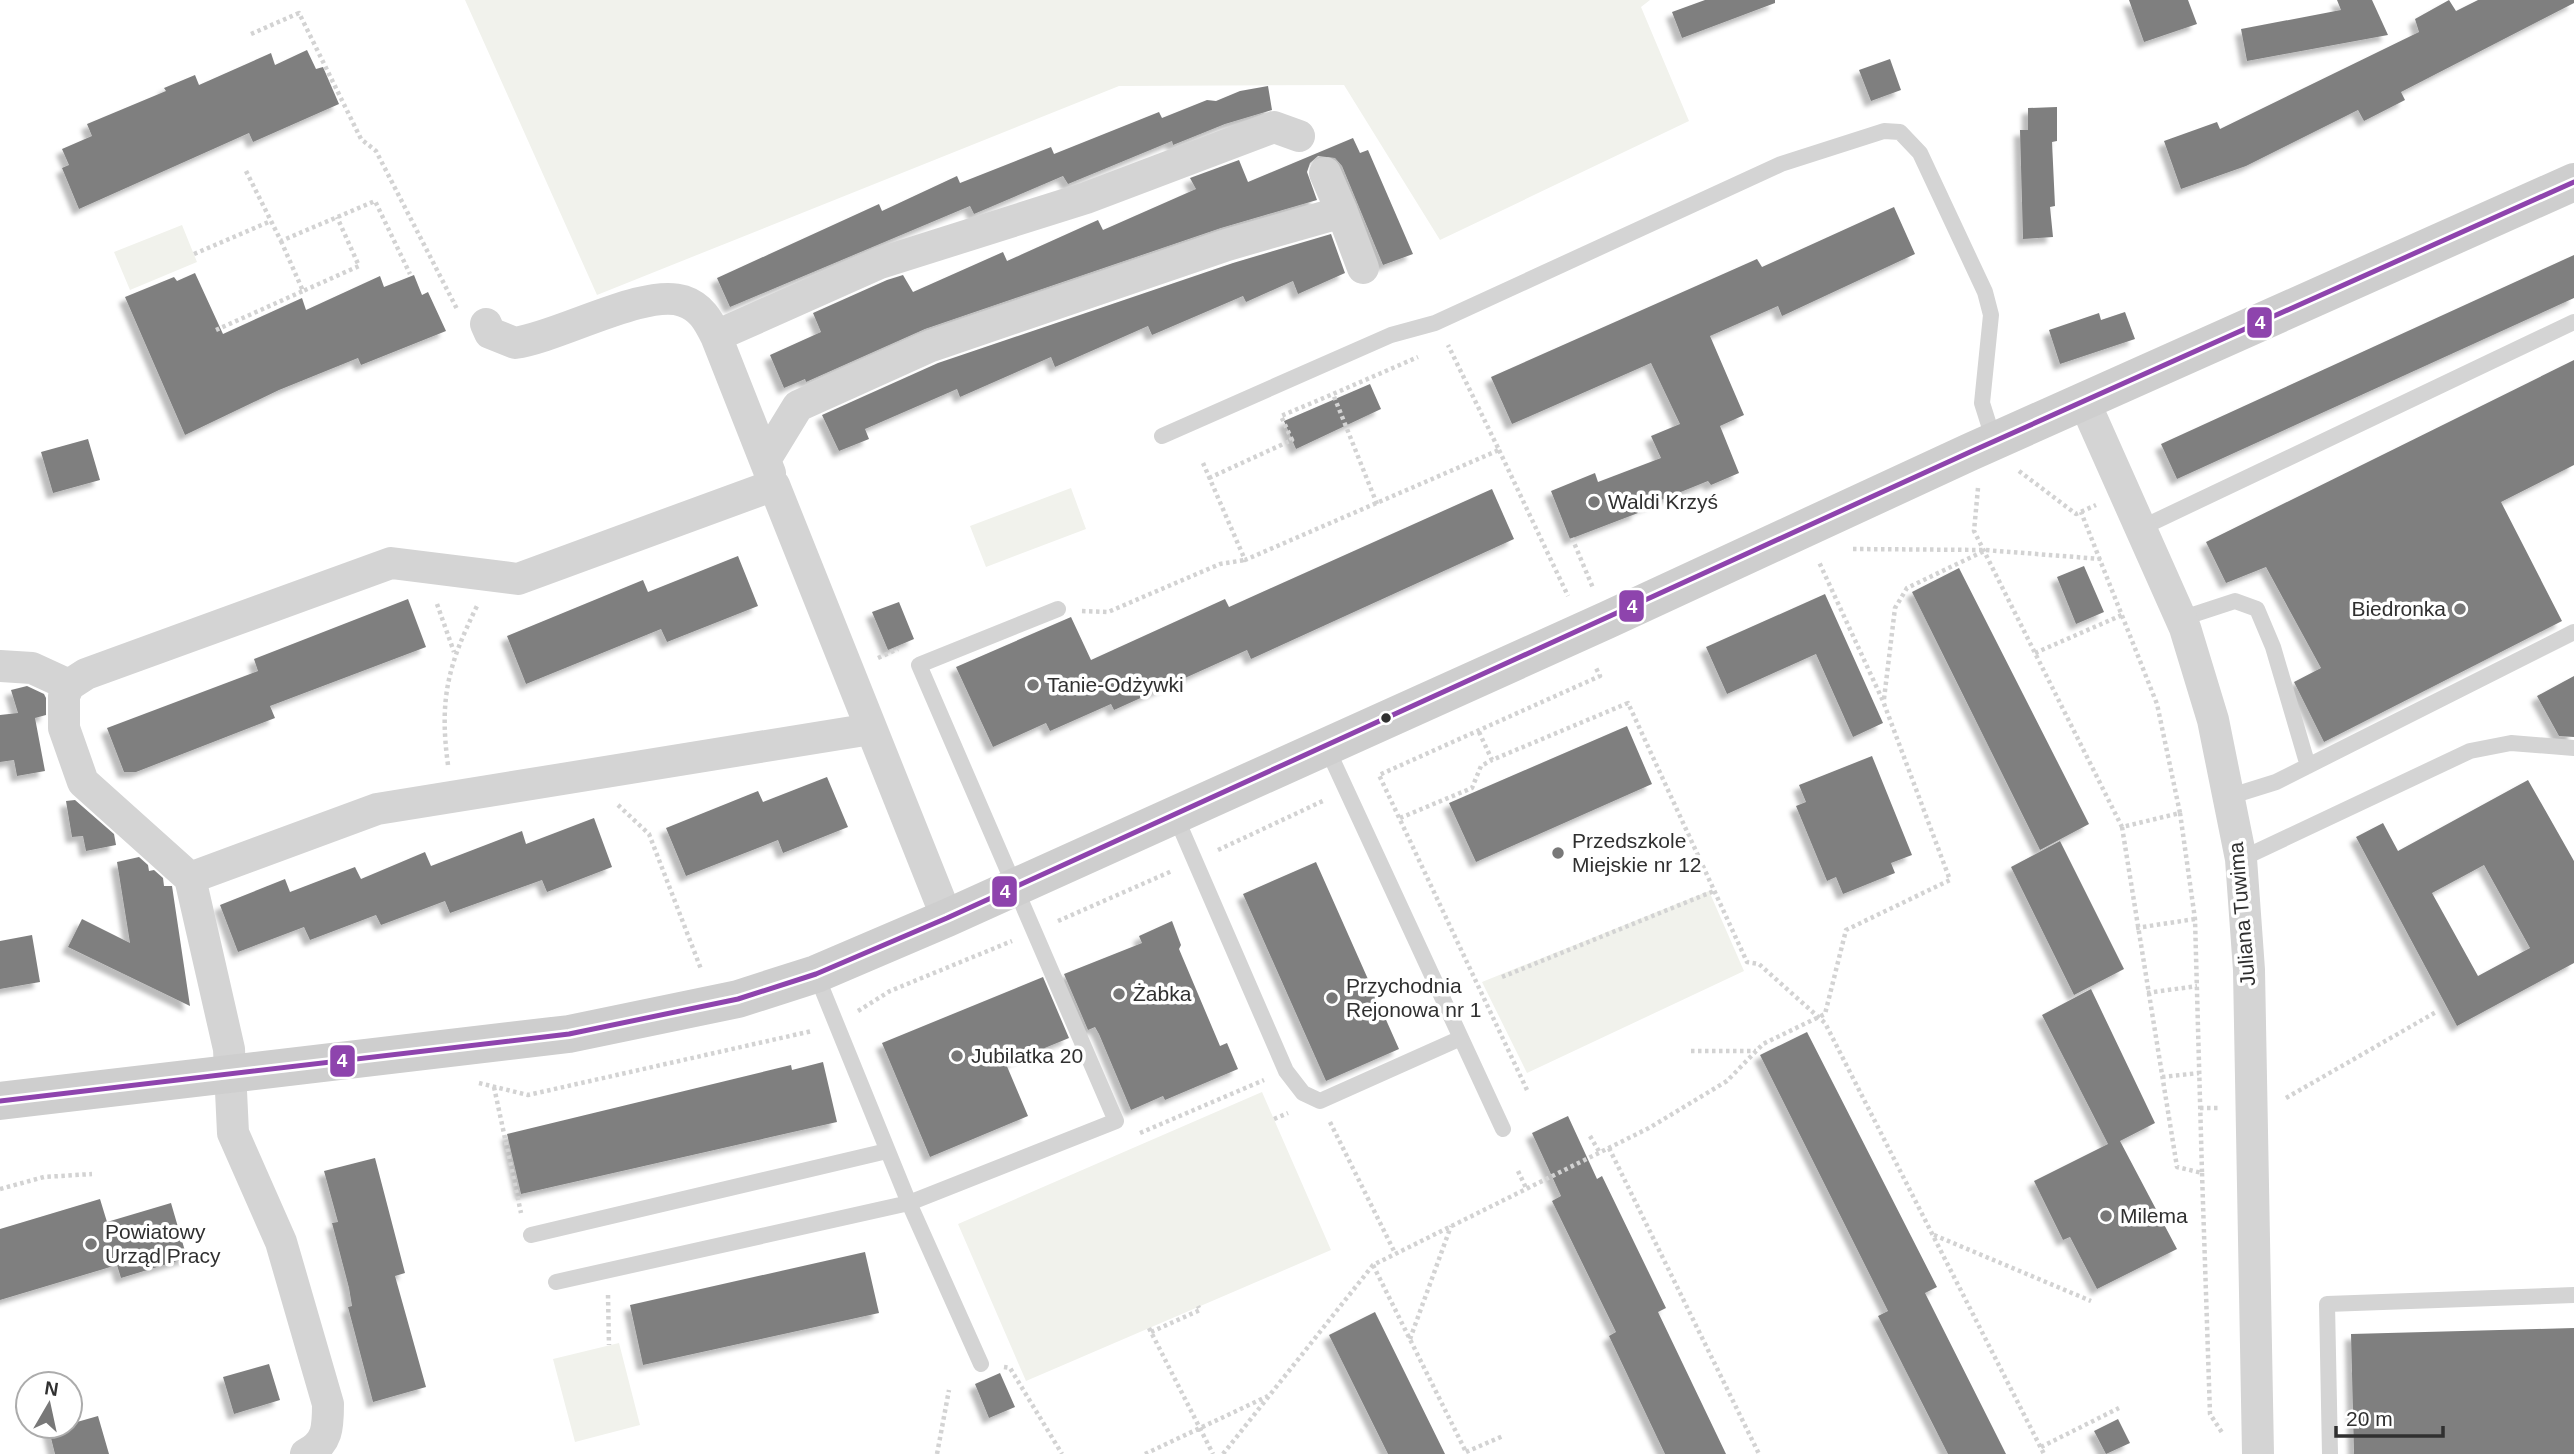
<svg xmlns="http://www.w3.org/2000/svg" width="2574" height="1454" font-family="Helvetica,sans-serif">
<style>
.green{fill:#f1f2ec}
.building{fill:#7f7f7f;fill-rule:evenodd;filter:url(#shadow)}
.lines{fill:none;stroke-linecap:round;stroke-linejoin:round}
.path{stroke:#d3d3d3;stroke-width:4.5;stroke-dasharray:3.5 3.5;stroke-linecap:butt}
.lane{stroke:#d4d4d4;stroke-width:16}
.street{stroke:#d4d4d4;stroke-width:32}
.secondary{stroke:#cecece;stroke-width:38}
.bus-1-casing{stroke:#fff;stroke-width:10}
.bus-1{stroke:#8e44ad;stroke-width:5}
.poi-dot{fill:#787878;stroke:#fff;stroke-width:2.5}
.bus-dot{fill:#303030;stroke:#fff;stroke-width:2.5}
.labels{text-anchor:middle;stroke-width:7;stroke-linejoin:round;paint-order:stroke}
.poi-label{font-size:21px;fill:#303030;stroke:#fff;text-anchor:start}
.street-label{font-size:21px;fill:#303030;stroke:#fff}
.line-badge{stroke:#fff;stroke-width:2.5}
.badge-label{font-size:19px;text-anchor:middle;font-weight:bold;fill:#fff}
</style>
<defs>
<filter id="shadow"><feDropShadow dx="-6" dy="6" stdDeviation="2" flood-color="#0004"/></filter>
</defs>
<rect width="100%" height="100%" fill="#fff"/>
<!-- green -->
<path class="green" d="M 465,0 L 1650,0 L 1641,7 L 1689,121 L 1440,240 L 1344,85 L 1119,86 L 597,295 Z
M 182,225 L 197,262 L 130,290 L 114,252 Z
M 1071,488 L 1086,529 L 986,567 L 970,526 Z
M 1709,891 L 1744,971 L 1527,1073 L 1482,982 Z
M 1262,1092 L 1331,1250 L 1026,1381 L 958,1224 Z
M 619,1343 L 640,1425 L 575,1442 L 553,1359 Z"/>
<!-- building -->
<path class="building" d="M 1705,0 L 1775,0 L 1775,3 L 1682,38 L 1672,12 Z
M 2129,0 L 2188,0 L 2197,24 L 2144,42 Z
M 2337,0 L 2372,0 L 2388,35 L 2247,61 L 2241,29 L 2341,10 Z
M 2449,0 L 2456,11 L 2478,0 L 2574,0 L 2574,3 L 2401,92 L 2405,100 L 2364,121 L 2358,110 L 2246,166 L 2181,189 L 2164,141 L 2217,122 L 2220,129 L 2419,32 L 2415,19 Z
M 307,50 L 316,69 L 323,67 L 339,104 L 253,142 L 249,133 L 79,209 L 62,168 L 69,165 L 62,149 L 92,136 L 87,124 L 166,91 L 164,88 L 195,75 L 199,85 L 271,53 L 275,65 Z
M 1890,59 L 1901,90 L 1871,101 L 1859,70 Z
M 1268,86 L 1272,110 L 1225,124 L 1173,145 L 1172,141 L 1068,184 L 1063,176 L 974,214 L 970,206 L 730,307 L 717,278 L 879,204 L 882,211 L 957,176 L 960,183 L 1051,147 L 1054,154 L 1159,112 L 1162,118 L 1207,100 L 1216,101 L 1240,91 Z
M 2057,107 L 2057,141 L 2052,142 L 2055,206 L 2050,207 L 2053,237 L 2023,239 L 2020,130 L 2028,130 L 2028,108 Z
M 1353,138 L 1360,153 L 1368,150 L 1413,254 L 1383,265 L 1342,166 L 1335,158 L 1318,156 L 1310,163 L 1307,172 L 1317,200 L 1221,228 L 925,329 L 806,382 L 805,379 L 784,388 L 770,355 L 821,332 L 813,313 L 887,280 L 903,275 L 913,292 L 1003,252 L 1007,261 L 1098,220 L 1103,230 L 1196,189 L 1190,178 L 1239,160 L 1248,182 Z
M 1894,207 L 1915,254 L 1782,316 L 1778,306 L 1710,336 L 1744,415 L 1720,426 L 1739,473 L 1711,485 L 1708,481 L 1636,510 L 1638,513 L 1570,539 L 1551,491 L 1595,473 L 1598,482 L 1661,458 L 1651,436 L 1680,424 L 1651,363 L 1512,424 L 1491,377 L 1757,259 L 1762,267 Z
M 1331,234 L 1345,273 L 1298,294 L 1293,281 L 1246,302 L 1243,296 L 1152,335 L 1148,326 L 1055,367 L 1051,357 L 960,397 L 957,389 L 865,429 L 869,439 L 839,451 L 822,415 L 938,363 L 1233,263 Z
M 2574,255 L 2574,298 L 2177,479 L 2161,444 Z
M 195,273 L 223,334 L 302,298 L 306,310 L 380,276 L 384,287 L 414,275 L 422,295 L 428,292 L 446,331 L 361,365 L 358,358 L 279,390 L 185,435 L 125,297 L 174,277 L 177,281 Z
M 2125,312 L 2135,339 L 2060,364 L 2049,330 L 2099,313 L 2101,320 Z
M 2574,360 L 2574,465 L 2501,502 L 2562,621 L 2324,742 L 2294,682 L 2321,668 L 2266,567 L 2226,583 L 2206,542 Z
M 1370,384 L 1381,409 L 1296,449 L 1284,421 Z
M 88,439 L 100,480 L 53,493 L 41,452 Z
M 1492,489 L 1514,539 L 1251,659 L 1247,650 L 1114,710 L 1111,704 L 1050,731 L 1046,723 L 993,747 L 956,667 L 1071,617 L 1091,660 L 1225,599 L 1229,607 Z
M 738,556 L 758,606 L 667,642 L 661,629 L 526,684 L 507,636 L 643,580 L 648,592 Z
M 2084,566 L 2104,612 L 2076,624 L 2057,577 Z
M 1959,568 L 2089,824 L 2040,850 L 1912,592 Z
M 1825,594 L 1883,723 L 1853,737 L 1816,654 L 1727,694 L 1706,647 Z
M 408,599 L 426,647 L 270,706 L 275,718 L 136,772 L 124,772 L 107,728 L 258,671 L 254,659 Z
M 899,602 L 914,639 L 888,650 L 872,612 Z
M 2574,676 L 2574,737 L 2559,736 L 2537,696 Z
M 27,686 L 44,694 L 46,698 L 46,715 L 35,718 L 45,771 L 17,776 L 14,760 L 0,762 L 0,715 L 18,713 L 11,690 Z
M 1627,726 L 1652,784 L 1476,862 L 1449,803 Z
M 1872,756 L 1912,855 L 1891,863 L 1895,873 L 1843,894 L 1836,877 L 1827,881 L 1796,806 L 1806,802 L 1799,785 Z
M 827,777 L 848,827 L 783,853 L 778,840 L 686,876 L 666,828 L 758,791 L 763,802 Z
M 2528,780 L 2574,861 L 2574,963 L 2457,1026 L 2356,837 L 2383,823 L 2398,851 ZM 2484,865 L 2530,948 L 2478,976 L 2432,893 Z
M 75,800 L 114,834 L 116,845 L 86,851 L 83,836 L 72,837 L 66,801 Z
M 594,818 L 612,867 L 547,892 L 542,880 L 450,913 L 445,901 L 381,925 L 376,915 L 310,940 L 304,927 L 238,952 L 220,905 L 285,879 L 290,892 L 355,867 L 361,879 L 425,852 L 431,866 L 522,831 L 526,844 Z
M 2060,841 L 2124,969 L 2074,995 L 2011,867 Z
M 139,857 L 148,865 L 149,871 L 154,870 L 163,878 L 164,886 L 172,886 L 190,1006 L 68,947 L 82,919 L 130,943 L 117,862 Z
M 1316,862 L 1399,1049 L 1326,1081 L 1243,894 Z
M 1172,921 L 1181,945 L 1179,949 L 1220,1046 L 1227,1043 L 1238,1069 L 1165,1100 L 1163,1096 L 1131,1110 L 1099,1034 L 1095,1027 L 1088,1030 L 1064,974 L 1142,943 L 1139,936 Z
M 32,935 L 40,982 L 0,989 L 0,941 Z
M 1043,977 L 1069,1038 L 1006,1064 L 1028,1116 L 930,1157 L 882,1043 Z
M 2091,989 L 2155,1123 L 2120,1141 L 2177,1249 L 2097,1289 L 2070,1237 L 2063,1240 L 2034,1181 L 2108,1144 L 2042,1015 Z
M 1807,1032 L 1937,1287 L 1925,1293 L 2006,1454 L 1948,1454 L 1878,1316 L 1888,1311 L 1760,1055 Z
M 823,1062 L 837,1122 L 521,1194 L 507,1134 L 791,1065 L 792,1070 Z
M 1568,1116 L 1597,1179 L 1602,1176 L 1666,1308 L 1658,1312 L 1726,1454 L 1665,1454 L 1609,1336 L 1616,1332 L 1552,1201 L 1561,1196 L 1532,1133 Z
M 375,1158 L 405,1273 L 395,1276 L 426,1387 L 373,1402 L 348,1307 L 352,1306 L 349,1288 L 332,1223 L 338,1222 L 324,1171 Z
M 100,1199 L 107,1222 L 171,1203 L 187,1258 L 121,1278 L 117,1265 L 0,1300 L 0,1229 Z
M 865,1252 L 879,1313 L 643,1365 L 630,1305 Z
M 1375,1312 L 1445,1454 L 1388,1454 L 1329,1335 Z
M 2574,1328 L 2574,1454 L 2354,1454 L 2351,1334 Z
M 269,1364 L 280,1400 L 234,1414 L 223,1377 Z
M 1000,1373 L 1015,1407 L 989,1418 L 975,1384 Z
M 98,1416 L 109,1454 L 55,1454 L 49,1430 Z
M 2118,1419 L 2130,1443 L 2106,1454 L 2094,1431 Z"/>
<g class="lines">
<!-- path -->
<path class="path" d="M 251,34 L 299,13 L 361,139 L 376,151 L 457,309
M 246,171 L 281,241 L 375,201 L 410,274
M 281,241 L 303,291 L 359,266 L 337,217
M 194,254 L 271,221
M 216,330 L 303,291
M 1499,450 L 1568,596
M 1203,463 L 1245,560 L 1499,450 L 1448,345
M 2019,471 L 2076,514 L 2096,505
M 1209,478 L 1292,440 L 1281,416 L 1333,394
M 1978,488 L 1974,531 L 2122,827 L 2180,813 L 2157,704 L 2081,512
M 1377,504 L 1333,394 L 1418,357
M 1572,538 L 1593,588
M 1853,549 L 1985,550 L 2101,559
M 437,604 L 454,652
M 1082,611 L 1108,612 L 1220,564 L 1245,560
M 2035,653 L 2122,615
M 878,658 L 898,649
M 1884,699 L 1895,608 L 1907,588 L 1984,551
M 1479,732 L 1492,760 L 1628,703 L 1747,962 L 1759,964 L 1825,1023 L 2044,1454
M 448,765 C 439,699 448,665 477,606
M 618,805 L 649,834 L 701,969
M 1400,818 L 1472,788 L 1481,766 L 1492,760
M 2122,827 L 2177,1167 L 2202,1173 L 2195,919 L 2180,813
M 1218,850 L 1325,800
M 1058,921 L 1172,871
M 2136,928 L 2195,919
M 1502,977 L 1714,891
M 2147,993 L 2197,986
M 858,1011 L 890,991 L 1012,941
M 1691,1051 L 1756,1051
M 2162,1077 L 2199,1073
M 479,1083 L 528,1095 L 812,1031
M 494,1087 L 521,1213
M 1527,1090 L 1379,775 L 1600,676 L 1595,666
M 2286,1098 L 2436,1012
M 2200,1108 L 2220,1108
M 1274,1119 L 1288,1113
M 1330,1122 L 1395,1253
M 1140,1133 L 1264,1080
M 1590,1136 L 1600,1153
M 1609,1148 L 1759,1454
M 1518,1171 L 1527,1190
M 2202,1173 L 2210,1414 L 2223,1434
M 0,1189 L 44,1177 L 92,1174
M 1934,1235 L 2091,1301
M 1373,1265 L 1467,1454
M 608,1295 L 609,1345
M 1149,1328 L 1213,1454
M 1151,1332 L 1200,1310 L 1198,1306
M 1410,1339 L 1451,1226
M 1004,1367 L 1010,1368 L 1062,1454
M 2041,1447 L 2119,1408
M 1466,1452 L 1503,1436
M 937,1454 L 949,1390
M 1145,1454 L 1268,1396
M 1223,1454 L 1373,1265 L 1649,1128 L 1727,1081 L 1763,1044 L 1825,1014 L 1846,930 L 1950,880 L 1883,701 L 1819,562"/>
<!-- lane -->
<path class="lane" d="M 1162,436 L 1391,335 L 1435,323 L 1781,164 L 1884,131 L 1900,132 L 1920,153 L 1985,292 L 1991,315 L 1982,403 L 1994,441
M 2141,528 L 2574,322
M 2180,619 L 2235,601 L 2257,609 L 2273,647 L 2308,766
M 1326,746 L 1503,1129
M 2228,797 L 2276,782 L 2574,632
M 1175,815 L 1286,1071 L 1303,1093 L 1320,1101 L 1461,1038
M 2241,859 L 2470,751 L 2511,743 L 2574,748
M 531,1235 L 887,1151
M 556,1282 L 909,1203 L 816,974
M 981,1364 L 909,1203 L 1116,1121 L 919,665 L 1058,609
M 2330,1454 L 2327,1304 L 2574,1295"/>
<!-- street -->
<path class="street" d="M 1325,173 L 1342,212
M 486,324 L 490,333 L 515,343 C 559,337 645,288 683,301 C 701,307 708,320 716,336 L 770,473
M 716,336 L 880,263 L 1086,198 L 1274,127 L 1299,136
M 2084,401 L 2185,628 L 2213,720 L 2241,859 L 2249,970 L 2258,1454
M 765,460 L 798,406 L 931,346 L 1227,245 L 1342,212 L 1363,268
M 0,666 L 32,668 L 69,685
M 190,878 L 377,809 L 871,729
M 306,1454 C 328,1443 328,1427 328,1404 L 281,1242 L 233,1133 L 229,1049 L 190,878 L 83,782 L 64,728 L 64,696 L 69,685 L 86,674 L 391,563 L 518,579 L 774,485 L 947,918"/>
<!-- secondary -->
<path class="secondary" d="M 0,1101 L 569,1034 L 738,999 L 816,974 L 947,918 L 1607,620 L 1970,452 L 2574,182"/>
<defs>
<path id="bus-1" d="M 0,1101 L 569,1034 L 738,999 L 816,974 L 947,918 L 1970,452 L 2574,182"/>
</defs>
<!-- bus-1 casing -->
<use href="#bus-1" class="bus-1-casing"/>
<!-- bus-1 -->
<use href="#bus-1" class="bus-1"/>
</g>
<!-- markers -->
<g class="poi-dot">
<circle cx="1594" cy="502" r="7"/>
<circle cx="2460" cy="609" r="7"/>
<circle cx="1033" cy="685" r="7"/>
<circle cx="1558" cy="853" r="7"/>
<circle cx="1119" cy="994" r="7"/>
<circle cx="1332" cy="998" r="7"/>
<circle cx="957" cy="1056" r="7"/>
<circle cx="2106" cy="1216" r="7"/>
<circle cx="91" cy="1244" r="7"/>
</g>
<circle class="bus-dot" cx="1386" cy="718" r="6"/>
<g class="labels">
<!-- poi labels -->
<g class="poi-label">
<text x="1608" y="509">Waldi Krzyś</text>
<text x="2446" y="616" text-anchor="end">Biedronka</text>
<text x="1047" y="692">Tanie-Odżywki</text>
<text x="1572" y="848">Przedszkole<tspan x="1572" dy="24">Miejskie nr 12</tspan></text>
<text x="1346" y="993">Przychodnia<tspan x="1346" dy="24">Rejonowa nr 1</tspan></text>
<text x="1133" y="1001">Żabka</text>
<text x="971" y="1063">Jubilatka 20</text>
<text x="2120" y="1223">Milema</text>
<text x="105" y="1239">Powiatowy<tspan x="105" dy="24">Urząd Pracy</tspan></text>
</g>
<!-- street labels -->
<g class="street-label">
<text transform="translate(2242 914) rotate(-95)" y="7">Juliana Tuwima</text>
</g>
</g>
<g class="line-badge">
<rect x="2246" y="306" width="27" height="33" rx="7" fill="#8e44ad"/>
<rect x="1618" y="589" width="27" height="34" rx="7" fill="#8e44ad"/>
<rect x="991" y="875" width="27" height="33" rx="7" fill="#8e44ad"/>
<rect x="329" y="1044" width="27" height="34" rx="7" fill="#8e44ad"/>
</g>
<g class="badge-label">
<text x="2260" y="329">4</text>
<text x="1632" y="613">4</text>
<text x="1005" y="898">4</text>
<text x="342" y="1067">4</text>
</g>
<!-- north arrow -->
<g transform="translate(49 1405) rotate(9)"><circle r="33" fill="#ffffff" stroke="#acacac" stroke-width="2"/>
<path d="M0-5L12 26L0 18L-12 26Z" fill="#787878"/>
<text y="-10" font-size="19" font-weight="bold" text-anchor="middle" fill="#303030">N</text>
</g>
<!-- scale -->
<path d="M2336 1426v10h107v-10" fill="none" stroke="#303030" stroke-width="3.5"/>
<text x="2346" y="1426" font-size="21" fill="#303030" stroke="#ffffff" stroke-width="5" paint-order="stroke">20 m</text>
</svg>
